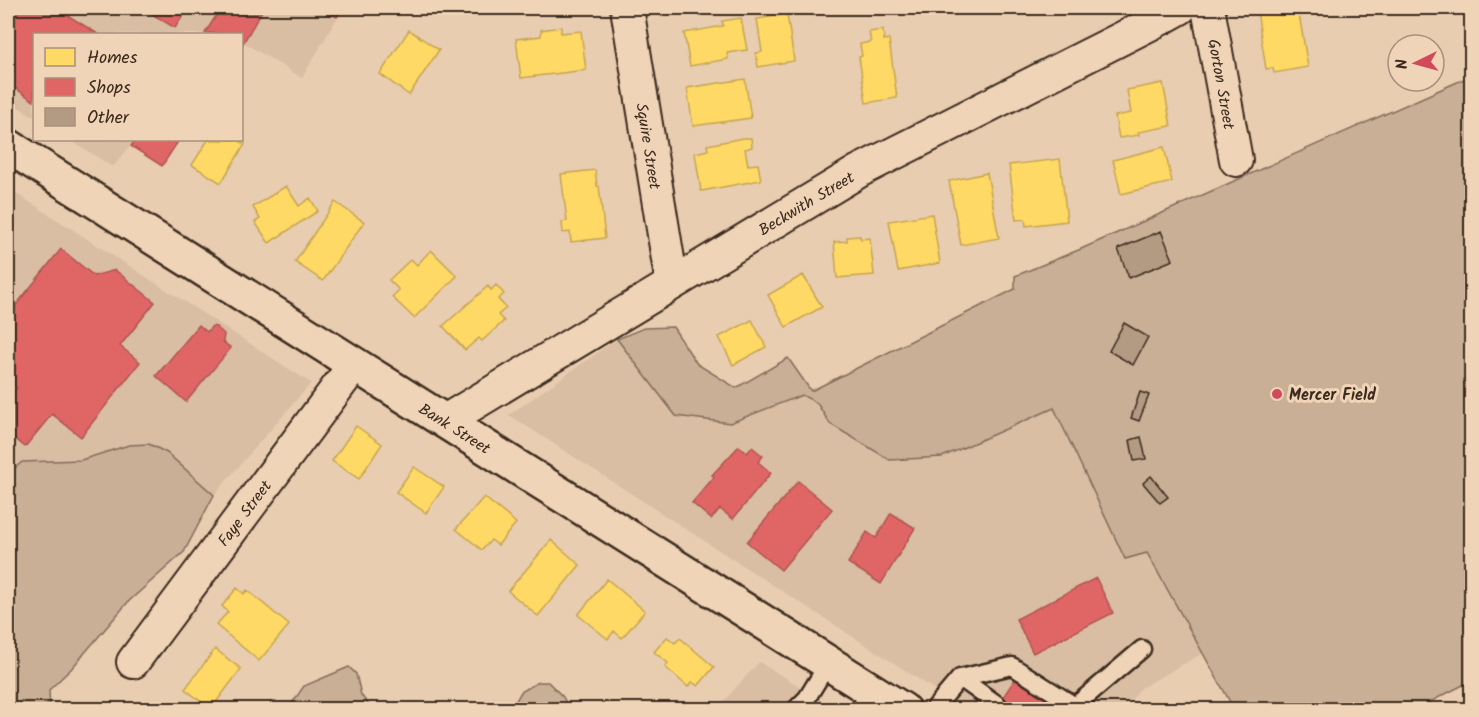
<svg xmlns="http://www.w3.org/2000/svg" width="1479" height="717" font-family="Kalam,sans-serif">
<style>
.built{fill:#d9bea3}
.green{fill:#c9af96;stroke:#826c5a;stroke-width:1.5}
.homes{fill:#ffd966;stroke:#c4a450;stroke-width:1.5}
.shops{fill:#e06666;stroke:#ae5450;stroke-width:1.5}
.building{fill:#b39a83;stroke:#3b2a1e;stroke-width:1.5}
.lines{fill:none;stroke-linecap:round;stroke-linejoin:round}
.lane-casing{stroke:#3b2a1e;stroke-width:21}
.street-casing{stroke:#3b2a1e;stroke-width:36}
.primary-casing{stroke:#3b2a1e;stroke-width:38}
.lane{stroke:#f0d4b7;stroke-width:16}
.street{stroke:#f0d4b7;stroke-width:32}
.primary{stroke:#f0d4b7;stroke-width:33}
.poi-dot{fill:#d1495b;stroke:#f0d4b7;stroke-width:2}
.labels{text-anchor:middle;stroke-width:6;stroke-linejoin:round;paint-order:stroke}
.street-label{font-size:16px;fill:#3b2a1e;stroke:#f0d4b7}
.poi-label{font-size:16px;font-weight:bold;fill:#3b2a1e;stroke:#f0d4b7;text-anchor:start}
</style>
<rect width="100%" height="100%" fill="#e9cdb1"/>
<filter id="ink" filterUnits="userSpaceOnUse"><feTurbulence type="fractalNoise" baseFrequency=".0167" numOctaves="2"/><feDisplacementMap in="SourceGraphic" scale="12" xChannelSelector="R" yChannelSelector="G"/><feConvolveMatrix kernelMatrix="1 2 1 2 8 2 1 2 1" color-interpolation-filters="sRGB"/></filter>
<g filter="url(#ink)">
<!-- built -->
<path class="built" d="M 8,8 L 343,8 L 302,78 L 243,42 L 242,45 L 242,34 L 34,34 L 34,117 L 8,100 Z
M 70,140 L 135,140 L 113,167 Z
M 8,188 L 311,383 L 214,495 L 167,453 L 129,445 L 81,460 L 22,462 L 8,474 Z
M 617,339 L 677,416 L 730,423 L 810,392 L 942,457 L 1054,407 L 1125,559 L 1147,552 L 1203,653 L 1141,688 L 1124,709 L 965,709 L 509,415 Z
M 759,662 L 837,709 L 716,710 Z"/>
<!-- green -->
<path class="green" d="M 1471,76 L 1471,681 L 1416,709 L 1234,709 L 1147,553 L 1125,559 L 1054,408 L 942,457 L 890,460 L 830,424 L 817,403 L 802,395 L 730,423 L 676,416 L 617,339 L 644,328 L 673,327 L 697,364 L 736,388 L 788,358 L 811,391 L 1015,289 L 1015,276 L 1081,249 Z
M 149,444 L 167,453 L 214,495 L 184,552 L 128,602 L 71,669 L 49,690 L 50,709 L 8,709 L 8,474 L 22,462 L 81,460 L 129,445 Z
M 349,667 L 356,674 L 361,695 L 372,709 L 288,709 L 304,686 Z
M 538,682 L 548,682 L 563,697 L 569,709 L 511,709 L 521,692 Z"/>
<!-- homes -->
<path class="homes" d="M 1280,8 L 1298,8 L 1308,67 L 1274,73 L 1273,68 L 1266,69 L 1257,11 Z
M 787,14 L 794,61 L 758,67 L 756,53 L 762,52 L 757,19 Z
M 741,18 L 747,50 L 727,53 L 728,59 L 690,66 L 684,33 L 723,26 L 722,21 Z
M 561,27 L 561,33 L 581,31 L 586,70 L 521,78 L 516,39 L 541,36 L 541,30 Z
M 409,30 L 439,50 L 409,95 L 380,74 Z
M 883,30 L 884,40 L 889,39 L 897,98 L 866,103 L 859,57 L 862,56 L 860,44 L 871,42 L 869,32 Z
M 745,79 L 751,118 L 693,126 L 687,88 Z
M 1163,83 L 1171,126 L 1138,132 L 1139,135 L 1119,138 L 1115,116 L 1131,113 L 1127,90 Z
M 743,138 L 751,138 L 752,147 L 745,149 L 748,165 L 758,164 L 761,180 L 701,191 L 695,153 L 708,150 L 707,145 Z
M 208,140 L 237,140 L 245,144 L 221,183 L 192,165 Z
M 1164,147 L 1172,182 L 1121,194 L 1113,160 Z
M 1060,159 L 1067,221 L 1026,226 L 1025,219 L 1016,220 L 1009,165 Z
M 595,170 L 597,186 L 599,186 L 605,238 L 571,242 L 570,232 L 563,233 L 562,222 L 567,221 L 561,174 Z
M 987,173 L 999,238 L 961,245 L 949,181 Z
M 286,186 L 299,206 L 310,198 L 318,211 L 269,243 L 255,222 L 260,219 L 253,207 Z
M 335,202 L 364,222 L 323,281 L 295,262 Z
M 932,214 L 940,263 L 898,271 L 889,221 Z
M 860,236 L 861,239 L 870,238 L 874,275 L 837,278 L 834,242 L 847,241 L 847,237 Z
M 431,250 L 457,276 L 414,318 L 392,297 L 399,290 L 389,280 L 411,259 L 417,265 Z
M 803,275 L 822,307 L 786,327 L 768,295 Z
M 496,285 L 504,294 L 498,299 L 506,308 L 498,315 L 504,321 L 482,341 L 479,338 L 465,350 L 443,326 L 488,286 L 491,290 Z
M 752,320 L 766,347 L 733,365 L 719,337 Z
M 356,426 L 382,444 L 359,479 L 332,461 Z
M 414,467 L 444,487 L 426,513 L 396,492 Z
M 484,497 L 516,523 L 498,545 L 491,540 L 482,550 L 456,529 Z
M 551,540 L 580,565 L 538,616 L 508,591 Z
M 607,579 L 645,611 L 622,638 L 614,631 L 608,639 L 578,615 Z
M 237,588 L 244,594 L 247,590 L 289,625 L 259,661 L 216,625 L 228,612 L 222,606 Z
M 667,637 L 675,643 L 680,638 L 714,667 L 698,686 L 692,682 L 688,687 L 665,667 L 668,663 L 654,652 Z
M 215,649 L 241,669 L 211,709 L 185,689 Z"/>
<!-- shops -->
<path class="shops" d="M 8,8 L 56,8 L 98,34 L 34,34 L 34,101 L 8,83 Z
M 142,8 L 188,8 L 175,28 Z
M 221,8 L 263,9 L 242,45 L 242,34 L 205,33 Z
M 321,8 L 343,8 L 337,17 Z
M 135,140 L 179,140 L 162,166 L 131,146 Z
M 61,249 L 94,276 L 115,270 L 155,302 L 120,346 L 140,362 L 81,437 L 52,414 L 25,447 L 8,433 L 8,400 L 17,388 L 8,381 L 8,315 Z
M 199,325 L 207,332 L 212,326 L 216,327 L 224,334 L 223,342 L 231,348 L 186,402 L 156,376 Z
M 739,446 L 747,453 L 752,447 L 763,456 L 758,462 L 771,473 L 733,519 L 720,509 L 711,519 L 692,503 L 714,477 L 712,475 Z
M 798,481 L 832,509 L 781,570 L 747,542 Z
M 891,513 L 915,528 L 881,584 L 848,563 L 867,532 L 876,538 Z
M 1096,578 L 1113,613 L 1033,653 L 1016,619 Z
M 1015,679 L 1055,706 L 1052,710 L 1002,710 L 997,706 Z"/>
<!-- building -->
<path class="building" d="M 1161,231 L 1173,260 L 1129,278 L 1118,249 Z
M 1124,323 L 1148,337 L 1133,365 L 1109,351 Z
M 1140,392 L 1149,395 L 1139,421 L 1131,418 Z
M 1141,437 L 1146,459 L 1134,461 L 1130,440 Z
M 1151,476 L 1168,497 L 1160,503 L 1143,483 Z"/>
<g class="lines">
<defs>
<path id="lane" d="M 960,678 L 998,705
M 1075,706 L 1142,649
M 795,710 L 807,698 L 829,662
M 859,710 L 871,690
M 933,710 L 960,678 L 1012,666 L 1075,706 L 1073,710"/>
<path id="street" d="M 627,8 L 672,284
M 1208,8 L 1236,160
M 445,421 L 859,171 L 1162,18 L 1180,8
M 133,662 L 355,364"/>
<path id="primary" d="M 8,146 L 903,710"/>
</defs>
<!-- lane casing -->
<use href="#lane" class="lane-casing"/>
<!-- street casing -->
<use href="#street" class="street-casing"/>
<!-- primary casing -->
<use href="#primary" class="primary-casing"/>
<!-- lane -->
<use href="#lane" class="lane"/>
<!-- street -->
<use href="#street" class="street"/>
<!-- primary -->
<use href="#primary" class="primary"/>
</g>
</g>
<!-- markers -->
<circle class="poi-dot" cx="1277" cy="394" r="6"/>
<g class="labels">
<!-- street labels -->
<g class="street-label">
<text transform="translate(1222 84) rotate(80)" y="6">Gorton Street</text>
<text transform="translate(649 146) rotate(81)" y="6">Squire Street</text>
<text transform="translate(806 203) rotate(-31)" y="6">Beckwith Street</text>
<text transform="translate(455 428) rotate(32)" y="6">Bank Street</text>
<text transform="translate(244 513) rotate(-53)" y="6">Faye Street</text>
</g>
<!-- poi labels -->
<g class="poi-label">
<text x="1289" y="400">Mercer Field</text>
</g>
</g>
<!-- margin -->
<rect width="1479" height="717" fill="none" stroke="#f0d4b7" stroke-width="30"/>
<rect x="15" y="15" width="1449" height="687" fill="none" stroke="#3b2a1e" stroke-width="2" filter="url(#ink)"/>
<!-- legend -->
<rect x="33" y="33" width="210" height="108" fill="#f0d4b7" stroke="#a8907a" stroke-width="1.5"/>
<rect x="45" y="48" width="30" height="18" fill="#ffd966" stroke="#a8907a" stroke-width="1.5"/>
<text x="87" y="63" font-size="18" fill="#3b2a1e">Homes</text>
<rect x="45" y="78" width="30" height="18" fill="#e06666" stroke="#a8907a" stroke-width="1.5"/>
<text x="87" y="93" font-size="18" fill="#3b2a1e">Shops</text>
<rect x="45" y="108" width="30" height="18" fill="#b39a83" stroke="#a8907a" stroke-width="1.5"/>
<text x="87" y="123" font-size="18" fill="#3b2a1e">Other</text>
<!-- north arrow -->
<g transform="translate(1416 63) rotate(265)"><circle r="28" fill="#f0d4b7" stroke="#a8907a" stroke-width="1.5"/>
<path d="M0-4.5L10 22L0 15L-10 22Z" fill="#d1495b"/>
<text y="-9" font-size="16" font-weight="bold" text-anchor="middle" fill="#3b2a1e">N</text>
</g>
</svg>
